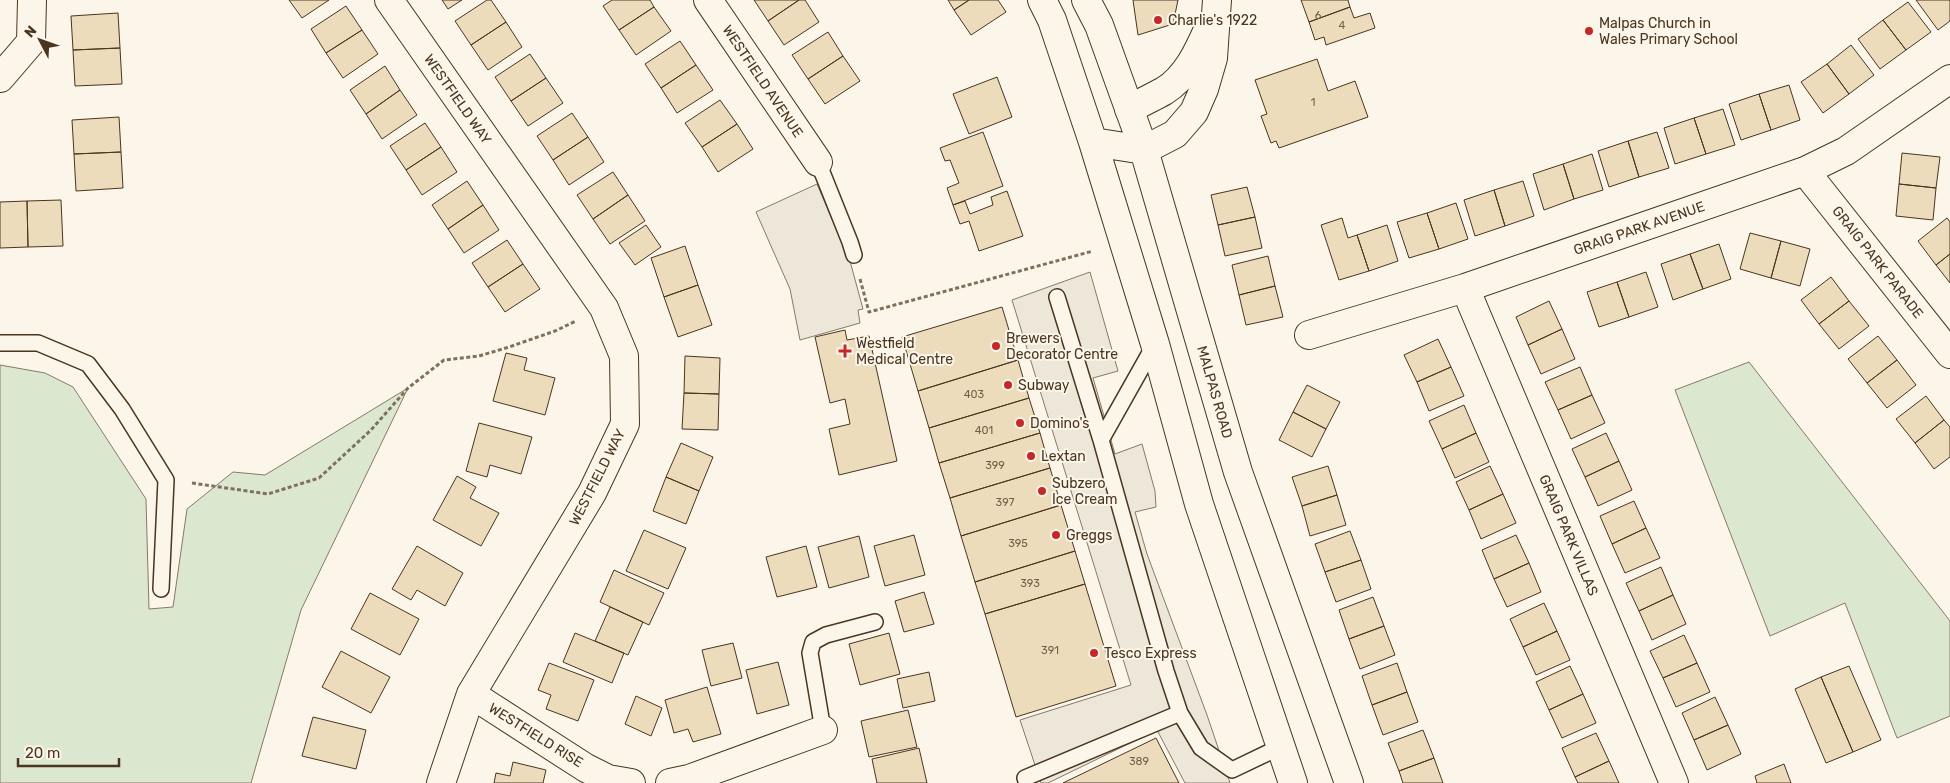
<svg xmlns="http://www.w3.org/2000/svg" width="1950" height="783" font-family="Rubik,sans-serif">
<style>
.green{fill:#dce7d0;stroke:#887966}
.parking{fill:#ede7d9;stroke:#887966}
.building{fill:#ecdcbc;stroke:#4a3520}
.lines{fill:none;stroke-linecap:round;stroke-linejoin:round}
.lane-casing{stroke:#4a3520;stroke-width:18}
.street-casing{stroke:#4a3520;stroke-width:30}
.secondary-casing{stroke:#4a3520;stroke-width:30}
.primary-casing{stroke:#4a3520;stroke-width:30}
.path{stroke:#7f6f5c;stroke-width:3;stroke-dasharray:4 2.5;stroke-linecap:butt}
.lane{stroke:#fbf6e9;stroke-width:15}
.street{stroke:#fbf6e9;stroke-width:28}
.secondary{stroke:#fbf6e9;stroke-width:28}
.primary{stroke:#fbf6e9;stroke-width:28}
.poi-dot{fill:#c62828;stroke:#fbf6e9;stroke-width:2}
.labels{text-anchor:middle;stroke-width:4;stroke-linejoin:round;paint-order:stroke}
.number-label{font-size:11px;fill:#725f47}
.poi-label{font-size:14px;fill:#4a3520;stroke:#fbf6e9;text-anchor:start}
.street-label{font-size:14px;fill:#4a3520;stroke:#fbf6e9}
</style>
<rect width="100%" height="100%" fill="#fbf6e9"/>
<!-- green -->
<path class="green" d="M 1749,362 L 1950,621 L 1950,716 L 1897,738 L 1845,603 L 1770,636 L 1675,390 Z
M 0,365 L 45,373 L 73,387 L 146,499 L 149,609 L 173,607 L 187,509 L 233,472 L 265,475 L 408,388 L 301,610 L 251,783 L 0,783 Z"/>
<!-- parking -->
<path class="parking" d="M 817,184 L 850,261 L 863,309 L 858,310 L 860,323 L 800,340 L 790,289 L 756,212 Z
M 1090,272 L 1118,371 L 1093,378 L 1115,454 L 1142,444 L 1155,491 L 1156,507 L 1135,512 L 1147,554 L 1207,715 L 1230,783 L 1185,783 L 1157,730 L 1048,783 L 1041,783 L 1020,720 L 1131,685 L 1012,300 Z"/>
<!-- building -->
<path class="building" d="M 289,0 L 329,0 L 302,18 Z
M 442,0 L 462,0 L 448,9 Z
M 487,0 L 491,0 L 506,22 L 471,45 L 455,21 Z
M 612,0 L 650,0 L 654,7 L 619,30 L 603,6 Z
M 754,0 L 799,0 L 768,21 Z
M 799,0 L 805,0 L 819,22 L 784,45 L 768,21 Z
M 948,0 L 969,0 L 954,10 Z
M 969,0 L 998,0 L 1006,12 L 971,35 L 954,10 Z
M 1133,0 L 1178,0 L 1173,24 L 1138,35 Z
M 1301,0 L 1348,0 L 1350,7 L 1309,22 Z
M 1916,0 L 1950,0 L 1950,21 L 1938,30 Z
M 1908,2 L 1931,32 L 1906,50 L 1883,20 Z
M 346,6 L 362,30 L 326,53 L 311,29 Z
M 654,7 L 671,31 L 636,55 L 619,30 Z
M 1350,7 L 1354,18 L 1370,13 L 1375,28 L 1326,45 L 1324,37 L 1315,40 L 1309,22 Z
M 118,13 L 120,48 L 73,50 L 71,16 Z
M 1883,20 L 1906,50 L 1880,69 L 1858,39 Z
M 506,22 L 522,47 L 488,70 L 471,45 Z
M 362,30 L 378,54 L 343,78 L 326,53 Z
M 828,32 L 843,56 L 808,79 L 792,55 Z
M 680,41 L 696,65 L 661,88 L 645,64 Z
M 1851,45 L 1874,75 L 1849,94 L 1827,64 Z
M 120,48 L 122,84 L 75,86 L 73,50 Z
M 530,54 L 546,78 L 511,101 L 495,77 Z
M 843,56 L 860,81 L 825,104 L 808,79 Z
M 1317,59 L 1328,91 L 1355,81 L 1368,117 L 1279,148 L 1276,141 L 1271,143 L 1261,116 L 1267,114 L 1255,80 Z
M 1827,64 L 1849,94 L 1823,113 L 1801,82 Z
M 696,65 L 713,90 L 677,113 L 661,88 Z
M 385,66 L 400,90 L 366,114 L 350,90 Z
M 997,77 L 1012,117 L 969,134 L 953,94 Z
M 546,78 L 563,103 L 528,126 L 511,101 Z
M 1789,85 L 1800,120 L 1771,130 L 1759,94 Z
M 400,90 L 417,115 L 382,139 L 366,114 Z
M 1759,94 L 1771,130 L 1741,140 L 1729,104 Z
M 720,100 L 737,124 L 702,147 L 685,123 Z
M 1723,109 L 1735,145 L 1706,154 L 1694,118 Z
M 572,113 L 588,137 L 553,160 L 537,136 Z
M 119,117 L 121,152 L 74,154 L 72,120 Z
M 1694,118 L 1706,154 L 1675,164 L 1664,128 Z
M 425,123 L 441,147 L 406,170 L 390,146 Z
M 737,124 L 753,149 L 718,172 L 702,147 Z
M 983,132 L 1003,186 L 953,205 L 947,188 L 959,183 L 950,160 L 945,161 L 940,148 Z
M 1657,132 L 1669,168 L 1639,177 L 1628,141 Z
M 588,137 L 604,162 L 569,185 L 553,160 Z
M 1628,141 L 1639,177 L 1609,187 L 1598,151 Z
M 441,147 L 457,172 L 422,195 L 406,170 Z
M 121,152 L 123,188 L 76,191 L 74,154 Z
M 1902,153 L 1940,157 L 1936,188 L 1899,184 Z
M 1592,154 L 1603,190 L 1574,199 L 1563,164 Z
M 1563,164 L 1574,199 L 1544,210 L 1533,174 Z
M 613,172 L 628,195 L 593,219 L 577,195 Z
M 467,181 L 483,205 L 448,229 L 432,205 Z
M 1523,181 L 1534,216 L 1505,226 L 1494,190 Z
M 1899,184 L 1936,188 L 1933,220 L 1896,216 Z
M 1247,187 L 1255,217 L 1218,225 L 1211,195 Z
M 1494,190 L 1505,226 L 1475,236 L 1464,200 Z
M 1007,191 L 1023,236 L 979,251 L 969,221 L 960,224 L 953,205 L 965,201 L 970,214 L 993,205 L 991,197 Z
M 628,195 L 645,221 L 610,244 L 593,219 Z
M 61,200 L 63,246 L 28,247 L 27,201 Z
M 27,201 L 28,247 L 0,248 L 0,202 Z
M 1456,203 L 1468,239 L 1439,249 L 1427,213 Z
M 483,205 L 499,230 L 464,253 L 448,229 Z
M 1427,213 L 1439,249 L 1409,258 L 1397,222 Z
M 1255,217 L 1262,248 L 1225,256 L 1218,225 Z
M 1342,218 L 1348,238 L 1357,235 L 1369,271 L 1339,280 L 1321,225 Z
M 1947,218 L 1950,222 L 1950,254 L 1936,265 L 1918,241 Z
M 646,225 L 661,247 L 635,265 L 619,243 Z
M 1387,225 L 1398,261 L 1369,271 L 1357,235 Z
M 1750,233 L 1781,241 L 1771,278 L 1740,269 Z
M 507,240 L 523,264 L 488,287 L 472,263 Z
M 1781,241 L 1810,249 L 1800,286 L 1771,278 Z
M 1719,244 L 1731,279 L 1703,289 L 1690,254 Z
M 685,246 L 698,285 L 664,297 L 651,258 Z
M 1690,254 L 1703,289 L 1673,300 L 1661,264 Z
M 1950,254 L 1950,283 L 1936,265 Z
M 1268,256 L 1275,286 L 1239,295 L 1232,265 Z
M 523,264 L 540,289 L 505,312 L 488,287 Z
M 1646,272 L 1658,307 L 1629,317 L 1617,282 Z
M 1831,277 L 1849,301 L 1819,324 L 1801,300 Z
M 1617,282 L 1629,317 L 1599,327 L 1587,292 Z
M 698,285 L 712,325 L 678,337 L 664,297 Z
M 1275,286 L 1283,317 L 1246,325 L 1239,295 Z
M 1549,301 L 1562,329 L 1528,345 L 1516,317 Z
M 1849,301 L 1869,326 L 1839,349 L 1819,324 Z
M 1002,307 L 1018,360 L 918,391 L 902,337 Z
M 1562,329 L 1575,359 L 1541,374 L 1528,345 Z
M 845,330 L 847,340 L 869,336 L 897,461 L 839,475 L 829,429 L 850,424 L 845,399 L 830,403 L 815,337 Z
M 1878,336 L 1897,360 L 1867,383 L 1848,359 Z
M 1438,339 L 1451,367 L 1417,382 L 1404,355 Z
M 506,353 L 527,358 L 524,370 L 555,378 L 545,415 L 493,401 Z
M 685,356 L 720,358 L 719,394 L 684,393 Z
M 1018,360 L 1029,398 L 929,428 L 918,391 Z
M 1897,360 L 1916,385 L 1887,408 L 1867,383 Z
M 1451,367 L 1464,396 L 1429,411 L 1417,382 Z
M 1580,367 L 1592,395 L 1558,410 L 1545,382 Z
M 1307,385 L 1340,402 L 1326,429 L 1293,412 Z
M 684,393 L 719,394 L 718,430 L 682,429 Z
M 1592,395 L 1605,423 L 1571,439 L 1558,410 Z
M 1926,396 L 1944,420 L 1915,443 L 1896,419 Z
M 1029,398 L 1040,433 L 939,463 L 929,428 Z
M 1464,405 L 1476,433 L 1442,449 L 1429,421 Z
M 1293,412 L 1326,429 L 1312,457 L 1279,440 Z
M 1944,420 L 1950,427 L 1950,457 L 1934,469 L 1915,443 Z
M 479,423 L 532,437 L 521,474 L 490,465 L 487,477 L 466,471 Z
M 1040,433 L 1050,468 L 950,498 L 939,463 Z
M 1476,433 L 1489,462 L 1455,478 L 1442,449 Z
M 1606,433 L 1619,461 L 1585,477 L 1572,449 Z
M 681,443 L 713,457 L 699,491 L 666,477 Z
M 1619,461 L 1632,490 L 1598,506 L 1585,477 Z
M 1328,466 L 1337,495 L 1302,506 L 1292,477 Z
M 1490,466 L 1503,494 L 1469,510 L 1456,482 Z
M 1050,468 L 1061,505 L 961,536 L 950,498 Z
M 457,476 L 476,487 L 470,498 L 499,513 L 481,546 L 433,520 Z
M 666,477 L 699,491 L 686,524 L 653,511 Z
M 1503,494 L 1516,523 L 1481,539 L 1469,510 Z
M 1337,495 L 1346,525 L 1310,536 L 1302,506 Z
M 1634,501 L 1646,528 L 1612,544 L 1600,516 Z
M 1061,505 L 1075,551 L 975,582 L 961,536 Z
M 1646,528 L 1660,558 L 1625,573 L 1612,544 Z
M 644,530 L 686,548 L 668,589 L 626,571 Z
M 1350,531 L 1361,560 L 1325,572 L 1315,544 Z
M 914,535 L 925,575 L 885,586 L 874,546 Z
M 1516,535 L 1529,563 L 1494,579 L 1482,550 Z
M 859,536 L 869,577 L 829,588 L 818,547 Z
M 417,546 L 463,573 L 445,606 L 417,590 L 411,600 L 392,589 Z
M 806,546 L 817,587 L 777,597 L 766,557 Z
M 1075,551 L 1085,584 L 985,614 L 975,582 Z
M 1361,560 L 1371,589 L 1336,602 L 1325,572 Z
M 1529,563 L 1541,592 L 1507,607 L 1494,579 Z
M 1661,567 L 1673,595 L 1639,611 L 1626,583 Z
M 614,570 L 664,593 L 649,625 L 600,602 Z
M 1085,584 L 1116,686 L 1016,717 L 985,614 Z
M 924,592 L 934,624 L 904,632 L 895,601 Z
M 370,593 L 419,619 L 400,655 L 351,629 Z
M 1673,595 L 1686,624 L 1652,640 L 1639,611 Z
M 1373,597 L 1384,626 L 1349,639 L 1339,610 Z
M 1544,603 L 1557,631 L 1523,647 L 1510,619 Z
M 610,607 L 643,622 L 628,655 L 595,641 Z
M 1384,626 L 1395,655 L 1360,669 L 1349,639 Z
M 1557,631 L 1570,660 L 1536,675 L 1523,647 Z
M 575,633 L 624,653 L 612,683 L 563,662 Z
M 889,633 L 900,674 L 860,685 L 849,644 Z
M 1684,635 L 1697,663 L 1663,678 L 1650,651 Z
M 733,643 L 742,678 L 711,686 L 702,650 Z
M 341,651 L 390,677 L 371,713 L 322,687 Z
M 778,662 L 789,705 L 757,714 L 746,670 Z
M 549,663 L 594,680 L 578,721 L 546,709 L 551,695 L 538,690 Z
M 1397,663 L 1407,692 L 1372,705 L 1362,676 Z
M 1697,663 L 1710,692 L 1676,707 L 1663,678 Z
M 1570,666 L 1583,694 L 1549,710 L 1536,682 Z
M 1849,666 L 1881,740 L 1853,752 L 1821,677 Z
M 929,672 L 935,701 L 903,708 L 897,679 Z
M 1821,677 L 1853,752 L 1826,763 L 1795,689 Z
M 707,687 L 721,734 L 693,742 L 688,729 L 674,733 L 665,700 Z
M 1407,692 L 1418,722 L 1383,735 L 1372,705 Z
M 1583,694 L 1596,723 L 1562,738 L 1549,710 Z
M 636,696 L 662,708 L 651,736 L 625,724 Z
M 1715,697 L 1728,725 L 1694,740 L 1682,713 Z
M 908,710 L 917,747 L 869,757 L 861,721 Z
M 313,717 L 366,730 L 356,769 L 302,756 Z
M 1728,725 L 1741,754 L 1707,770 L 1694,740 Z
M 1423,730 L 1434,758 L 1399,771 L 1388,743 Z
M 1596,733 L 1609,761 L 1575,777 L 1562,748 Z
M 1156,738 L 1179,783 L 1063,783 Z
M 919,748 L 927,783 L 877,783 L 872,759 Z
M 1434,758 L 1443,783 L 1403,783 L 1399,771 Z
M 1609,761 L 1619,783 L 1578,783 L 1575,777 Z
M 513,762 L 546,770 L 543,783 L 494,783 L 496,773 L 510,776 Z
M 1784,764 L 1791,783 L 1757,783 L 1755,776 Z"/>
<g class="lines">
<defs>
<path id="lane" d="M 818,162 L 850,242 L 854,255
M 1057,297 L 1101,440 L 1166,671 L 1180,713 L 1201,748 L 1232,770 L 1280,747
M 0,343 L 38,343 L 88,364 L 122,409 L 166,480 L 161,589
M 1101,440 L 1155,344
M 823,730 L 810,653 L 813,642 L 826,635 L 875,622
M 1027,783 L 1025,778 L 1180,713"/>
<path id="street" d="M 389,0 L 604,308 L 624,356 L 625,424 L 592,493 L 471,694 L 441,783
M 708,0 L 818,162
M 0,78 L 31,42 L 32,0
M 1805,171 L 1950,354
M 1465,288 L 1674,783
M 1309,335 L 1465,288 L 1805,171 L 1846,151 L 1950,79
M 471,694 L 586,768 L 608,779 L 631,783
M 670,783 L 689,779 L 823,730"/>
<path id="secondary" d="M 1129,109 C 1141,103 1153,97 1164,91 C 1187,77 1199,50 1209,27
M 1144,150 L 1175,134 L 1194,112 L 1204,89 L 1213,58 L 1217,0"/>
<path id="primary" d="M 1042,0 L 1052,20 L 1093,142 L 1155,344 L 1199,504 L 1293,783
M 1086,0 L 1099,25 L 1144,150 L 1238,472 L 1349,783
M 1093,142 L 1144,150"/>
</defs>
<!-- lane casing -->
<use href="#lane" class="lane-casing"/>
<!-- street casing -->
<use href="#street" class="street-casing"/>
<!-- secondary casing -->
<use href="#secondary" class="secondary-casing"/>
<!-- primary casing -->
<use href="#primary" class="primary-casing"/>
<!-- path -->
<path class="path" d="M 860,279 L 869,312 L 1093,251
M 192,483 L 268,494 L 319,478 L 371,430 L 408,388 L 444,360 L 479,356 L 509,347 L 555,331 L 576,321"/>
<!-- lane -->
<use href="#lane" class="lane"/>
<!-- street -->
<use href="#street" class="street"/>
<!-- secondary -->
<use href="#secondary" class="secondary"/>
<!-- primary -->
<use href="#primary" class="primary"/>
</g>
<!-- markers -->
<g class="poi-dot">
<circle cx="1158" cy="20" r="5"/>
<circle cx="1589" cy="31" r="5"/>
<circle cx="996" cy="346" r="5"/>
<path d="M842.5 343.5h5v5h5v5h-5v5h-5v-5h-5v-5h5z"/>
<circle cx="1008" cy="385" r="5"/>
<circle cx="1020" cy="423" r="5"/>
<circle cx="1031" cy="456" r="5"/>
<circle cx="1042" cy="491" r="5"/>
<circle cx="1056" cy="535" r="5"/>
<circle cx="1094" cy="653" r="5"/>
</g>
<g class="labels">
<!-- number labels -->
<g class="number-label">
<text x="1318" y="19">6</text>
<text x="1342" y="29">4</text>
<text x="1313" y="106">1</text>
<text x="974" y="398">403</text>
<text x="984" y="434">401</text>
<text x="995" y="469">399</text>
<text x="1005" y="506">397</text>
<text x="1018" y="547">395</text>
<text x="1030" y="587">393</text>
<text x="1050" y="654">391</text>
<text x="1139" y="765">389</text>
</g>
<!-- poi labels -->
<g class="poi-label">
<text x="1168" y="25">Charlie's 1922</text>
<text x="1599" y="28">Malpas Church in<tspan x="1599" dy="16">Wales Primary School</tspan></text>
<text x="1006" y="343">Brewers<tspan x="1006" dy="16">Decorator Centre</tspan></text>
<text x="856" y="348">Westfield<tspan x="856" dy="16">Medical Centre</tspan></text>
<text x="1018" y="390">Subway</text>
<text x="1030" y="428">Domino's</text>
<text x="1041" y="461">Lextan</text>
<text x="1052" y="488">Subzero<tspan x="1052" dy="16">Ice Cream</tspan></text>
<text x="1066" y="540">Greggs</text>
<text x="1104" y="658">Tesco Express</text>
</g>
<!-- street labels -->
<g class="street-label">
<text transform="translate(763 81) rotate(56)" y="5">WESTFIELD AVENUE</text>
<text transform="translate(458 99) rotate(55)" y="5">WESTFIELD WAY</text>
<text transform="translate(1639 228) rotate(-19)" y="5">GRAIG PARK AVENUE</text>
<text transform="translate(1878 262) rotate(52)" y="5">GRAIG PARK PARADE</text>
<text transform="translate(1215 392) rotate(74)" y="5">MALPAS ROAD</text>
<text transform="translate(597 477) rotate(-63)" y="5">WESTFIELD WAY</text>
<text transform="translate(1569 535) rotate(67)" y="5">GRAIG PARK VILLAS</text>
<text transform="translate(536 735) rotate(32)" y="5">WESTFIELD RISE</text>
</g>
</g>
<!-- north arrow -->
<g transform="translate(40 40) rotate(311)" stroke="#fbf6e9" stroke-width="4" paint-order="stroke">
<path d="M0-4L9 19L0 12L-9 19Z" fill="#4a3520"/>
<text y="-8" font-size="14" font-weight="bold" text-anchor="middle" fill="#4a3520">N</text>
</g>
<!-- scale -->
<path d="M18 758v8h101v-8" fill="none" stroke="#4a3520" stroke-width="2.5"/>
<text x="25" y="758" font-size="15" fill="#4a3520" stroke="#fbf6e9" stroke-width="4" paint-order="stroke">20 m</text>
</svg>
